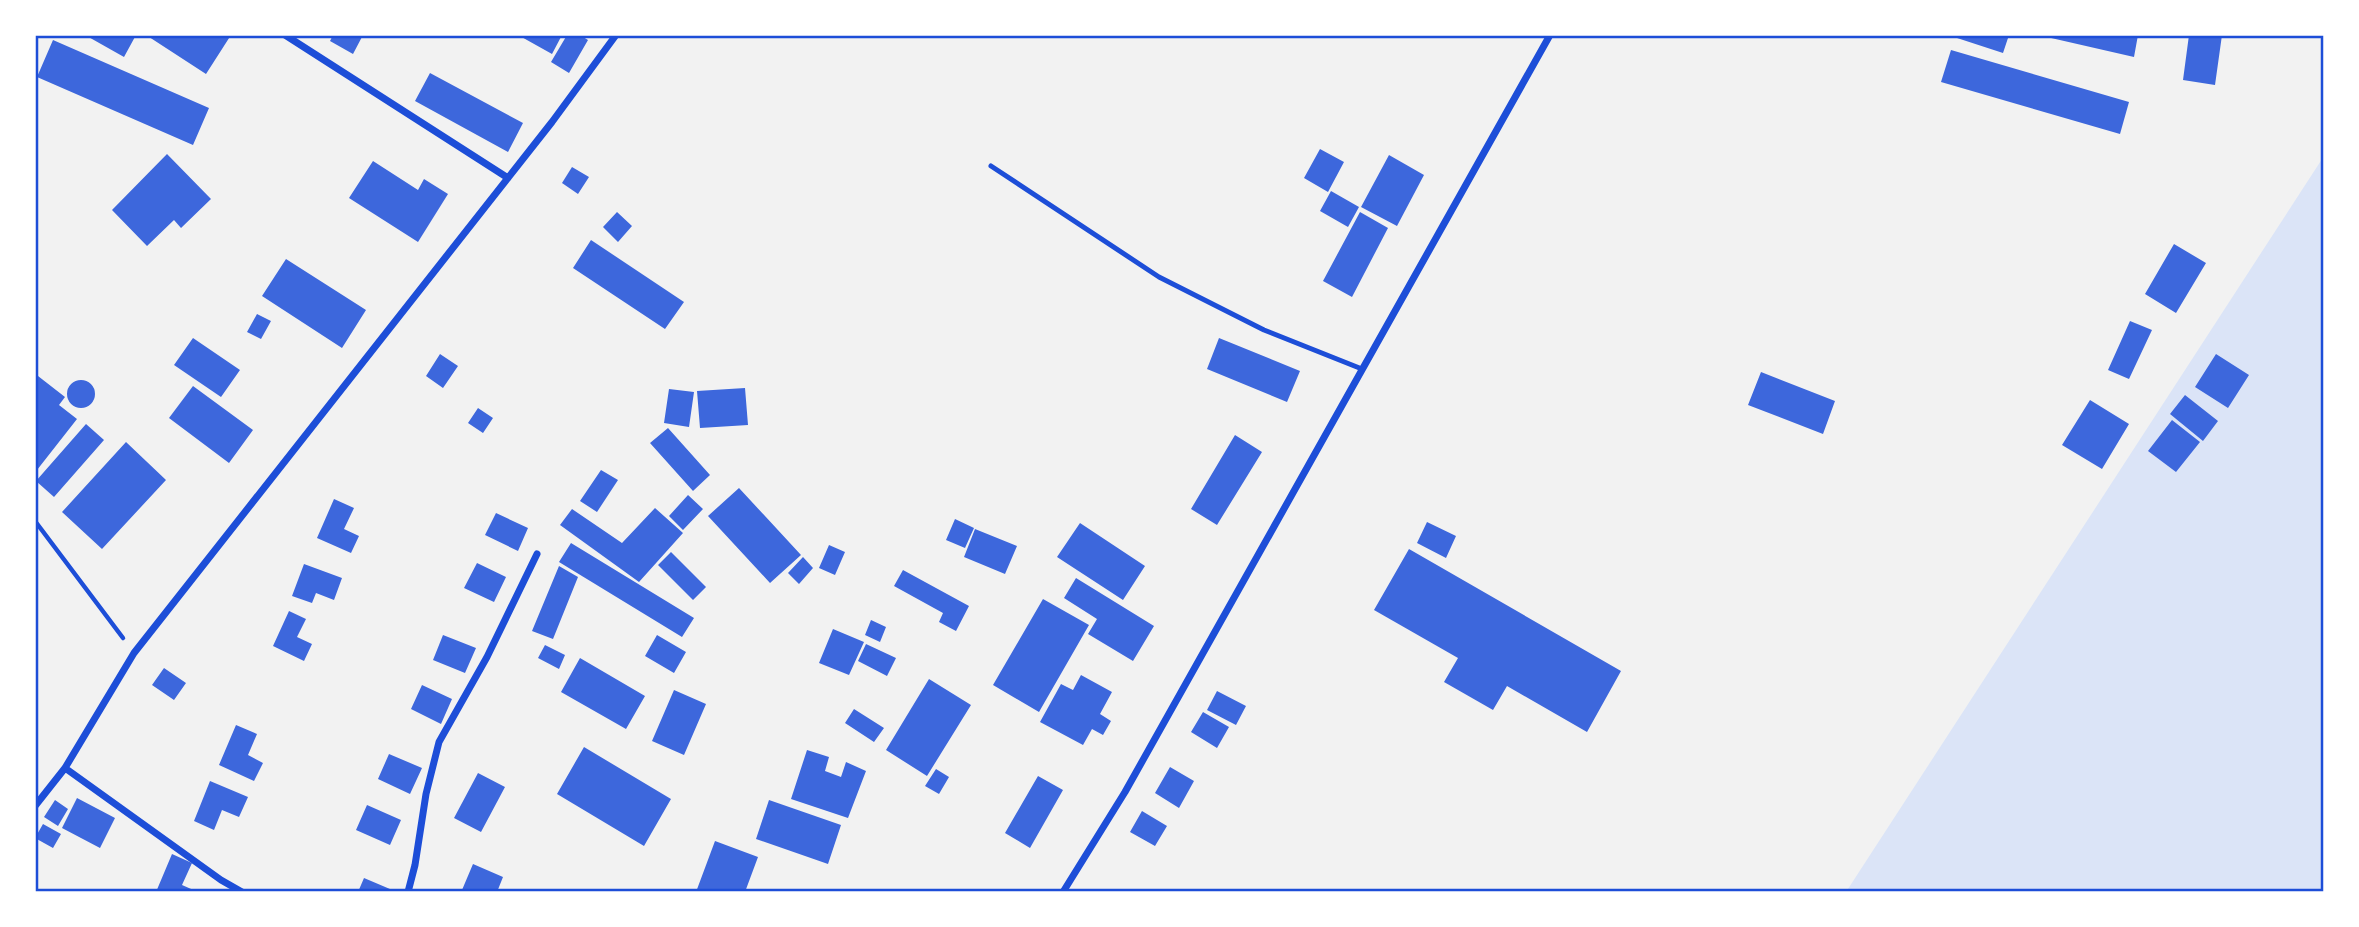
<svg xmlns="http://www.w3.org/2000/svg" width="2359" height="927" font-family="Cabin,sans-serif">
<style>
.green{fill:#dbe4f7}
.building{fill:#3d67dc}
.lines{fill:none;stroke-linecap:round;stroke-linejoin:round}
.path{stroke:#1d4ed8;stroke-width:4.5}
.service{stroke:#1d4ed8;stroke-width:5}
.minor{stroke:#1d4ed8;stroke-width:7}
.neatline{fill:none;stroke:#1d4ed8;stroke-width:2.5}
</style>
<rect width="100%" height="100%" fill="#f2f2f2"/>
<!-- green -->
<path class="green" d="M 2324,156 L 2324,892 L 1846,892 Z"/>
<!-- building -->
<path class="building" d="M 85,35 L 136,35 L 124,57 Z
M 146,35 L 231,35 L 206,74 Z
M 333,35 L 363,35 L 353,54 L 330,41 Z
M 518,35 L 562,35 L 552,54 Z
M 567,35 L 580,35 L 588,40 L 569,73 L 551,62 Z
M 1958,35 L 2009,35 L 2003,53 L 1957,38 Z
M 2038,35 L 2138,35 L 2134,57 Z
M 2189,35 L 2222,35 L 2215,85 L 2183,80 Z
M 53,40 L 209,108 L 193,145 L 37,77 Z
M 1951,50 L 2129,102 L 2120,134 L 1941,82 Z
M 430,73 L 523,123 L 508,152 L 415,101 Z
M 1320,149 L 1344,162 L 1328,192 L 1304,178 Z
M 167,154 L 211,199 L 181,228 L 174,220 L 147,246 L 112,210 Z
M 1389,155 L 1424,175 L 1397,226 L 1361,207 Z
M 373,161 L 418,190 L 424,179 L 448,194 L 418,242 L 349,198 Z
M 572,167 L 589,177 L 578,194 L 562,183 Z
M 1331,191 L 1359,207 L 1348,227 L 1320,211 Z
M 617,212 L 632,226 L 618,242 L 603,227 Z
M 1360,212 L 1388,228 L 1352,297 L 1323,281 Z
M 591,240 L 684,302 L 665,329 L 573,268 Z
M 2174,244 L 2206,263 L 2176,313 L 2145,294 Z
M 286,259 L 366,310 L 342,348 L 262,296 Z
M 257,314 L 271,321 L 261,339 L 247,332 Z
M 2130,321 L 2152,330 L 2129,379 L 2108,370 Z
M 193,338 L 240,370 L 221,397 L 174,365 Z
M 1219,338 L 1300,371 L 1287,402 L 1207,369 Z
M 440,354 L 458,366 L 443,388 L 426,376 Z
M 2216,354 L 2249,375 L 2228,408 L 2195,387 Z
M 1761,372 L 1835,401 L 1823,434 L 1748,405 Z
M 38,376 L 65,397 L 59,405 L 77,419 L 37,470 L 35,468 L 35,380 Z
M67 394a14 14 0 1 1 28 0a14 14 0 1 1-28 0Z
M 193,386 L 253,430 L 229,463 L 169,418 Z
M 745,388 L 748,425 L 700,428 L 697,391 Z
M 669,389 L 694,392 L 689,427 L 664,423 Z
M 2185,395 L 2218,421 L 2203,441 L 2170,414 Z
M 2090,400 L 2129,424 L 2102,469 L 2062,445 Z
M 478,408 L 493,418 L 483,433 L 468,423 Z
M 2172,420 L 2200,442 L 2176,472 L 2148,451 Z
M 86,424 L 104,440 L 54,497 L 36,481 Z
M 668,428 L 710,475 L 693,491 L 650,443 Z
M 1235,435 L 1262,452 L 1217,525 L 1191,509 Z
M 126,442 L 166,480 L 102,549 L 62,512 Z
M 601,470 L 618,480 L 597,512 L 580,501 Z
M 739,488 L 801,555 L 770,583 L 708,516 Z
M 688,495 L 703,509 L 683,530 L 669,516 Z
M 334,499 L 354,508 L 344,529 L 359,536 L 351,553 L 317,538 Z
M 655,508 L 683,533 L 639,582 L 560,525 L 572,509 L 622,543 Z
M 496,513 L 528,528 L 518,551 L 485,535 Z
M 955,519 L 974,528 L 965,548 L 946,540 Z
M 1427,522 L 1456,536 L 1446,558 L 1417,543 Z
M 1080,523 L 1145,566 L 1123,600 L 1057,557 Z
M 975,529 L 1017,546 L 1005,574 L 964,557 Z
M 571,543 L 694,618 L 682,637 L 559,562 Z
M 829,545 L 845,552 L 835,575 L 819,568 Z
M 1409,549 L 1621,671 L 1587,732 L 1507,686 L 1493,710 L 1444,682 L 1458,658 L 1374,610 Z
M 671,552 L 706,587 L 693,600 L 658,565 Z
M 803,557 L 813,568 L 799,584 L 788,573 Z
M 477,563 L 506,577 L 494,602 L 464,588 Z
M 304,564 L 342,578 L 334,600 L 316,593 L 312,603 L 292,596 Z
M 559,566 L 578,577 L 553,639 L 532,631 Z
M 903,570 L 969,606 L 956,631 L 939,622 L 943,613 L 894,586 Z
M 1076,578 L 1154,626 L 1133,661 L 1088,634 L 1097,619 L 1064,598 Z
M 1043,599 L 1089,625 L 1039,712 L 993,685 Z
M 289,611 L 306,619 L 297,637 L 312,644 L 304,661 L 273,646 Z
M 871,620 L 886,627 L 880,642 L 865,635 Z
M 833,629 L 864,642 L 849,675 L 819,663 Z
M 443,635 L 476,648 L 465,673 L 433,660 Z
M 657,635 L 686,652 L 674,673 L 645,656 Z
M 866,644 L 896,658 L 887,676 L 858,661 Z
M 545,645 L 565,655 L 559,669 L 538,658 Z
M 580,658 L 645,696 L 626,729 L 561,692 Z
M 164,668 L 186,683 L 174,700 L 152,685 Z
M 1081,675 L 1112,692 L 1100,714 L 1111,721 L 1103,735 L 1092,729 L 1083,745 L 1040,722 L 1061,684 L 1073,690 Z
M 929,679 L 971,705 L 927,776 L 886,750 Z
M 422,685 L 452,699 L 441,724 L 411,709 Z
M 674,690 L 706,704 L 684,755 L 652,741 Z
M 1217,691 L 1246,706 L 1236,725 L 1207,710 Z
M 854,709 L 884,728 L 874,742 L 845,723 Z
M 1203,712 L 1229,727 L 1217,748 L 1191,732 Z
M 236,725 L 257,734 L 248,755 L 263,763 L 254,781 L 219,765 Z
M 584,747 L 671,799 L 644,846 L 557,794 Z
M 807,750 L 829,757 L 825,771 L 841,777 L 846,762 L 866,771 L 848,818 L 791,799 Z
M 389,754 L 422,768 L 410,794 L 378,779 Z
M 1170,767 L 1194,781 L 1179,808 L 1155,793 Z
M 936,769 L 949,777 L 939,794 L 925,786 Z
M 478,773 L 505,787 L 481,832 L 454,818 Z
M 1038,776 L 1063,790 L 1030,848 L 1005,833 Z
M 210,781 L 248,797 L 239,817 L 222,810 L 214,830 L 194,821 Z
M 77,798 L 115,818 L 100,848 L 62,828 Z
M 55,800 L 68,809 L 58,826 L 44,817 Z
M 769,800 L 841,825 L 828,864 L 756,839 Z
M 367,805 L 401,820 L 390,845 L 356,830 Z
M 1142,811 L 1167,826 L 1155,846 L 1130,832 Z
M 43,824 L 61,834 L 53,848 L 35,838 Z
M 715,841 L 758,857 L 745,892 L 696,892 Z
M 172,854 L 192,863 L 182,885 L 198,892 L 156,892 Z
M 473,864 L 503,877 L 497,892 L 462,890 Z
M 364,878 L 397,892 L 358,892 Z"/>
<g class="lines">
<!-- path -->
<path class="path" d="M 35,521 L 123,638"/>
<!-- service -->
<path class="service" d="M 991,166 L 1159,277 L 1264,330 L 1362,369"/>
<!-- minor -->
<path class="minor" d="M 285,35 L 508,178
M 65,768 L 221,880 L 242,892
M 35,806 L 65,768 L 134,653 L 552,122 L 616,35
M 408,892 L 415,865 L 426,794 L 439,742 L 487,657 L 537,554
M 1063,892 L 1125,792 L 1550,35"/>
</g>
<!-- border -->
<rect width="2359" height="927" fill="none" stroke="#ffffff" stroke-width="74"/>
<rect x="37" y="37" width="2285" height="853" class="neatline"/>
</svg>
